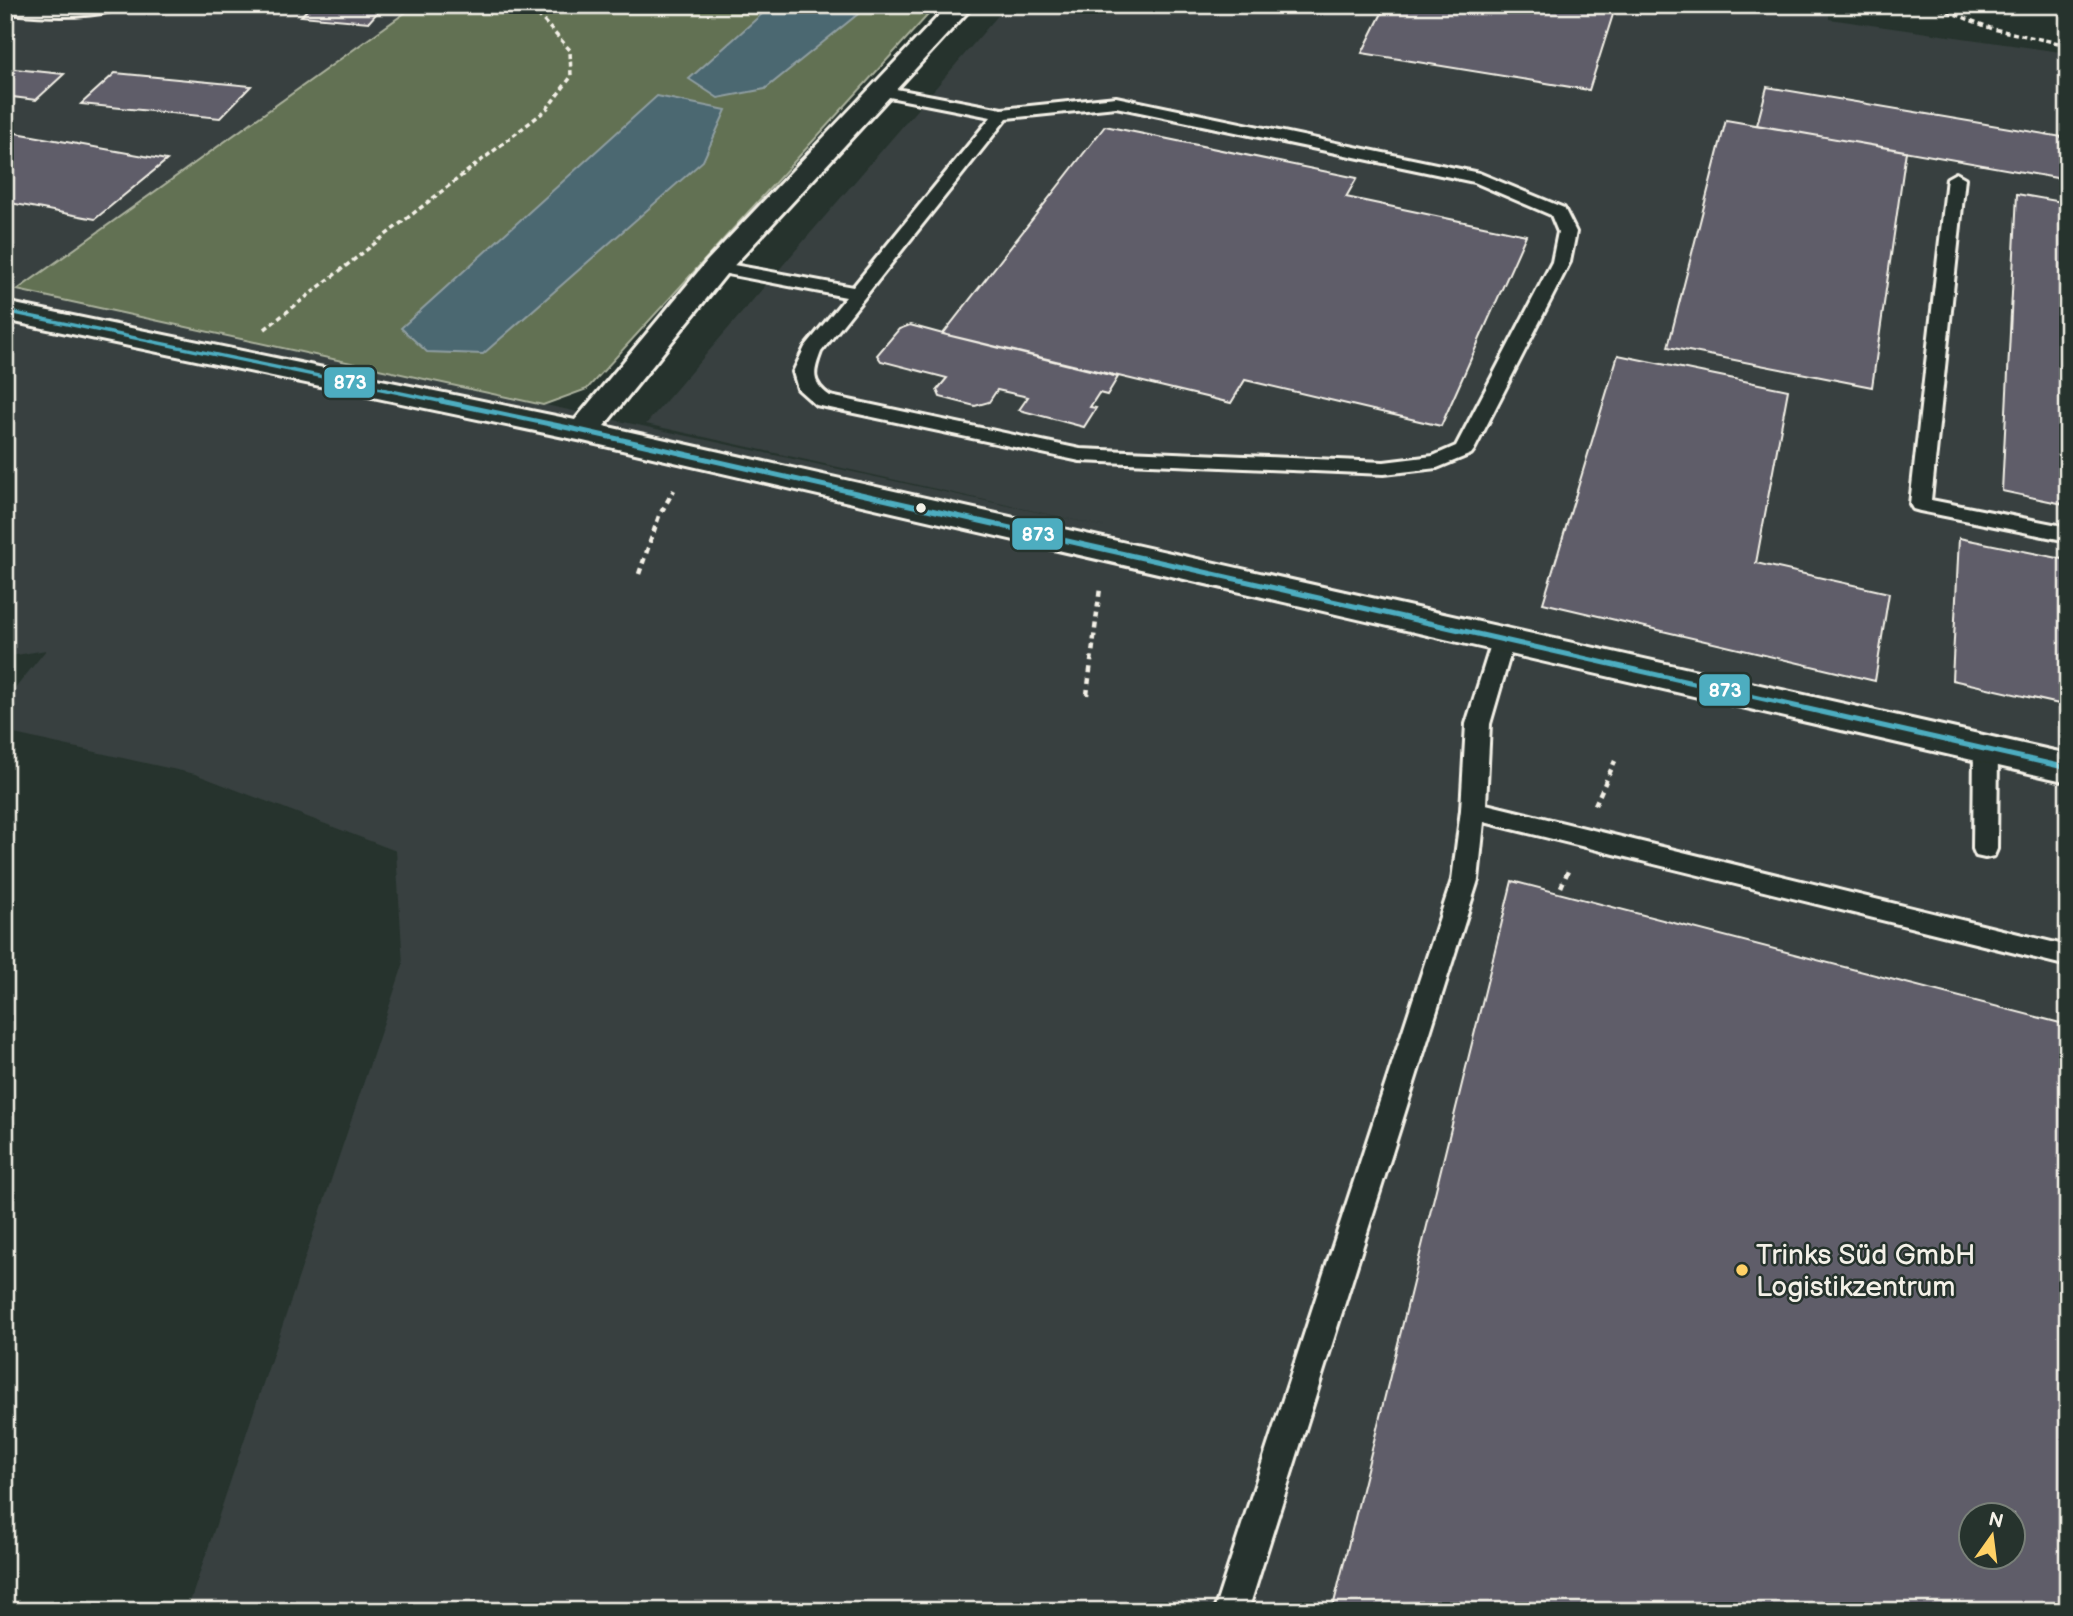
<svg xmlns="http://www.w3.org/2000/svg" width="2073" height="1616" font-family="'Balsamiq Sans',sans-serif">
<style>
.built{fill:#37403f;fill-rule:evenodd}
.green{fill:#627152;stroke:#abb19d;stroke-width:2}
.water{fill:#4c6771;stroke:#8f9ea1;stroke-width:2}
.building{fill:#5f5d69;stroke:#f4f1e8;stroke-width:2;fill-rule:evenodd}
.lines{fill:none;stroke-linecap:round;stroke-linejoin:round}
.service-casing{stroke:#f4f1e8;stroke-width:6}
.minor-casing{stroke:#f4f1e8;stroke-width:6}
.path-far1{stroke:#f4f1e8;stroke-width:3.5;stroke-dasharray:5 3.5;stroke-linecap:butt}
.path{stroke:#f4f1e8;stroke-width:4.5;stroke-dasharray:6 5;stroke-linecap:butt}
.service{fill:#26332d;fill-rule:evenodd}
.minor{fill:#26332d;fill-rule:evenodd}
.bus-1-far1-casing{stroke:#26332d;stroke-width:7}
.bus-1-casing{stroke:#26332d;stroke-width:10}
.bus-1-far1{stroke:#4dadc0;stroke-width:3.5}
.bus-1{stroke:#4dadc0;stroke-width:5}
.bus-dot{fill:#f4f1e8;stroke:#26332d;stroke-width:2.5}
.poi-dot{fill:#ffd166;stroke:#26332d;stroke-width:2.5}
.labels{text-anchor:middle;stroke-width:5;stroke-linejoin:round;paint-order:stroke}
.near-poi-label{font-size:28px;fill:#f4f1e8;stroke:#26332d;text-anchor:start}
.line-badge{stroke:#26332d;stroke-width:2.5}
.badge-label{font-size:19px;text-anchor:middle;font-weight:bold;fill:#fff}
</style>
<rect width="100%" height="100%" fill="#26332d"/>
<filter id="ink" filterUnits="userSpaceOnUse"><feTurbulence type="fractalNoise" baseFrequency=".0143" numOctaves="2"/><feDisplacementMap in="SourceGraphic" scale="14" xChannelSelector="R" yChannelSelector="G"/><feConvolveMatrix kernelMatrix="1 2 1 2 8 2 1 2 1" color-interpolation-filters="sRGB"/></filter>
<g filter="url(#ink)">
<!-- built -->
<path class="built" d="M 5,5 L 416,5 L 18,290 L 1110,528 L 646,424 L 1007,5 L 1829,5 L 1829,19 L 2068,53 L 2068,1611 L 187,1611 L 403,965 L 396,851 L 195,774 L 5,732 L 5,701 L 46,650 L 5,657 ZM 1972,1514 L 2014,1514 L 2014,1556 L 1972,1556 Z"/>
<!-- green -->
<path class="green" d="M 416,5 L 937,5 L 587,389 L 543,405 L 17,290 Z"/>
<!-- water -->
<path class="water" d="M 772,5 L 860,5 L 863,10 L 765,89 L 718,98 L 689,79 Z
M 657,96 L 726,110 L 703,161 L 483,354 L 427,352 L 401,328 Z"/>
<!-- building -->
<path class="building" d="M 269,5 L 384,5 L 369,22 L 301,16 L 308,9 Z
M 1386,5 L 1616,5 L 1589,90 L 1362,53 Z
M 5,68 L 64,74 L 36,100 L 5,96 Z
M 115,73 L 251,86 L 220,118 L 81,104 Z
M 1767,87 L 2068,138 L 2068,180 L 1757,125 Z
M 1726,120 L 1906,151 L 1872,387 L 1668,347 Z
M 1105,126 L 1357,178 L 1346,197 L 1526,235 L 1441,426 L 1245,380 L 1231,403 L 943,334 Z
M 5,131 L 167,160 L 95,219 L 5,202 Z
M 2017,194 L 2068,203 L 2068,505 L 2002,491 Z
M 910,325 L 943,334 L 1118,377 L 1107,395 L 1099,393 L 1090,407 L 1096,408 L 1084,427 L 1019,410 L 1028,397 L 997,390 L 989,402 L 975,406 L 940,397 L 937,390 L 947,378 L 881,361 L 877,355 L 899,329 Z
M 1618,355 L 1788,390 L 1756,563 L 1889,593 L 1875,681 L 1543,603 Z
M 1959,538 L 2068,560 L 2068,706 L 1952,680 Z
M 1512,881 L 2068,1025 L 2068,1611 L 1332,1611 ZM 1972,1514 L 2014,1514 L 2014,1556 L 1972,1556 Z"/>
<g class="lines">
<defs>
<path id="service" d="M 880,86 L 1002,109 L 1116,97 L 1479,173 L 1564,208 L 1576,232 L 1570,262 L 1474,450 L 1471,454 L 1437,468 L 1384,474 L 1080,461 L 816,405 L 798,389 L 793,372 L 805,347 L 846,297 L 717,272 L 708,267 L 717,262 L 853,287 L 991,117 L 874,94 L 872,91 L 874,88 ZM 1116,107 L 1474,182 L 1551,215 L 1558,232 L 1552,262 L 1456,446 L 1433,456 L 1384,462 L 1080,449 L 830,396 C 811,382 813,373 821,352 L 1007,118 Z
M 1956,173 L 1965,178 L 1931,500 L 2068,527 L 2068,541 L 1920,511 L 1913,509 L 1910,504 L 1947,178 Z
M 1504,630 L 1512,633 L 1515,638 L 1490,724 L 1486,804 L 2068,946 L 2068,966 L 1484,822 L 1478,880 L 1248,1611 L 1214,1611 L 1452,880 L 1461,810 L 1466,724 L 1493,638 L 1496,633 Z
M 1986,741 L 1994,744 L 1998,750 L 1997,849 L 1994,856 L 1985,858 L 1976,856 L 1973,849 L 1974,750 L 1978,744 Z"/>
<path id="minor" d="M 5,5 L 120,5 L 116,10 C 79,19 43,16 5,13 Z
M 949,5 L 974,5 L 727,273 L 604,426 L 2068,754 L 2068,782 L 583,441 L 5,320 L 5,302 L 575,420 L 707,261 Z"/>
</defs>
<!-- service casing -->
<use href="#service" class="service-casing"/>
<!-- minor casing -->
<use href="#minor" class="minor-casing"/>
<!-- path-far1 -->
<path class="path-far1" d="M 1932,5 L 1993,29 L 2068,45
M 265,329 L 546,110 L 571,77 L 570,50 L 529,5"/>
<!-- path -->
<path class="path" d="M 639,574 L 659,516 L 674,490
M 1087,695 L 1100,588
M 1595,805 L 1615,761
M 1561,887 L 1568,871"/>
<!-- service -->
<use href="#service" class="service"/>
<!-- minor -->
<use href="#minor" class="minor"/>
<defs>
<path id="bus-1-far1" d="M 5,311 L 449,403"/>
<path id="bus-1" d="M 441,401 L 583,431 L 2068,768"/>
</defs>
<!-- bus-1-far1 casing -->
<use href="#bus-1-far1" class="bus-1-far1-casing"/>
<!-- bus-1 casing -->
<use href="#bus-1" class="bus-1-casing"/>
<!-- bus-1-far1 -->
<use href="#bus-1-far1" class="bus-1-far1"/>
<!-- bus-1 -->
<use href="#bus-1" class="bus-1"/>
</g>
</g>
<!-- markers -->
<circle class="bus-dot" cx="921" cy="508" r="6"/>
<circle class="poi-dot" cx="1742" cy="1270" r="7"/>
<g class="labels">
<!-- near-poi labels -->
<g class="near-poi-label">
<text x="1756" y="1264">Trinks Süd GmbH<tspan x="1756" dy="32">Logistikzentrum</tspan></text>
</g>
</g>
<g class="line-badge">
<rect x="323" y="366" width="53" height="33" rx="7" fill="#4dadc0"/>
<rect x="1011" y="517" width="53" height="34" rx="7" fill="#4dadc0"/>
<rect x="1698" y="673" width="53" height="34" rx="7" fill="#4dadc0"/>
</g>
<g class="badge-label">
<text x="350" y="389">873</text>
<text x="1038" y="541">873</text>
<text x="1725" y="697">873</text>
</g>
<!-- margin -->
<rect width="2073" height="1616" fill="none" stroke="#26332d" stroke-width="28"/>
<rect x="14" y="14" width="2045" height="1588" fill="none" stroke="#f4f1e8" stroke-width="2.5" filter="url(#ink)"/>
<!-- north arrow -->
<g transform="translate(1992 1536) rotate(14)"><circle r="33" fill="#26332d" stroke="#787f78" stroke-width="2"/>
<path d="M0-5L12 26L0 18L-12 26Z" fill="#ffd166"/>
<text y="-10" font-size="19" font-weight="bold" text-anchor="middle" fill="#f4f1e8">N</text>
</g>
</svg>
